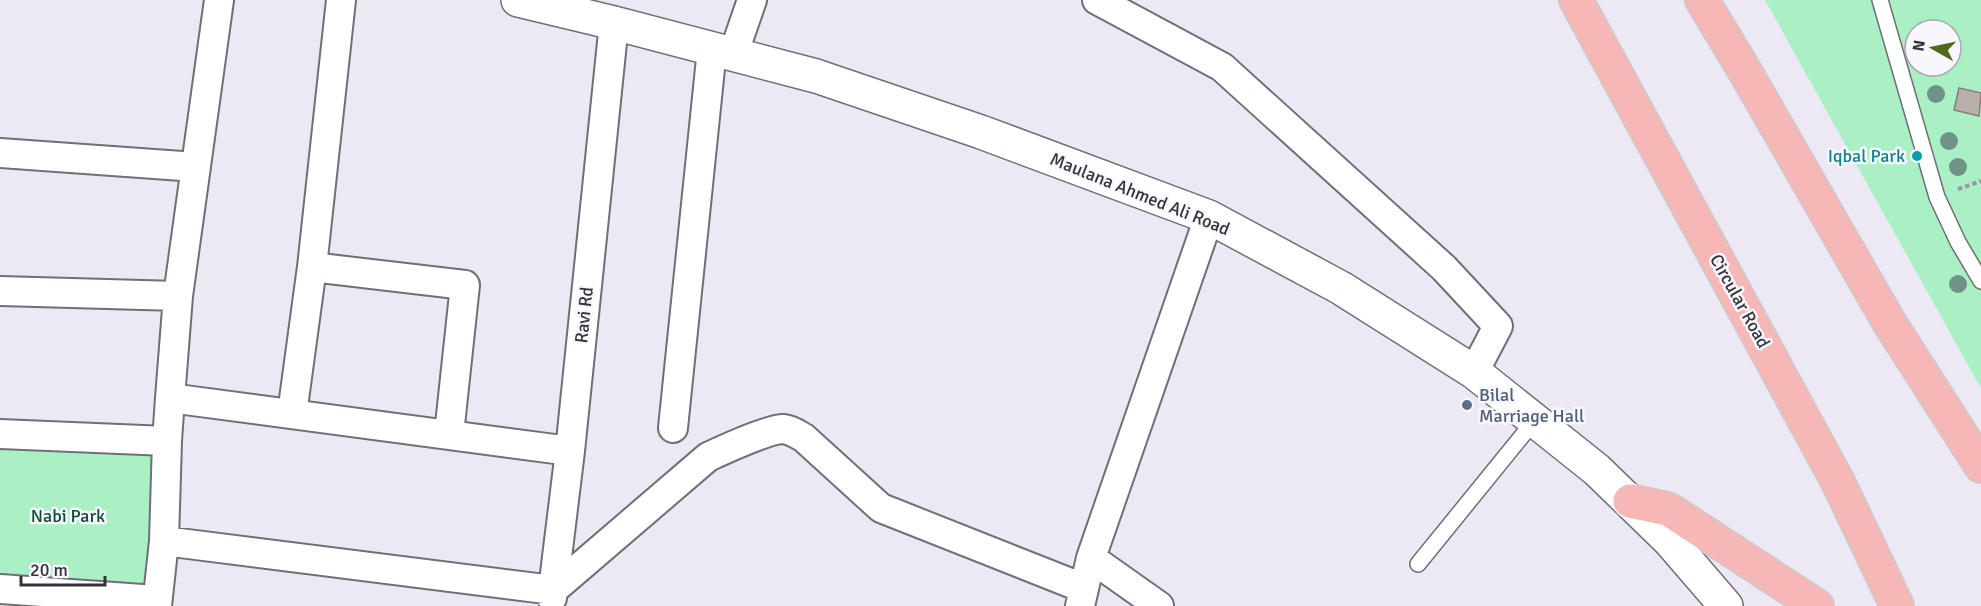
<svg xmlns="http://www.w3.org/2000/svg" width="1981" height="606" font-family="Signika,sans-serif">
<style>
.green{fill:#aaf0c5;fill-rule:evenodd}
.building{fill:#bab0aa;stroke:#887e79;stroke-width:1.5}
.lines{fill:none;stroke-linecap:round;stroke-linejoin:round}
.service-casing{stroke:#706e77;stroke-width:18}
.minor-casing{stroke:#706e77;stroke-width:32}
.tertiary-casing{stroke:#706e77;stroke-width:36}
.primary-casing{stroke:#cacacb;stroke-width:36}
.path{stroke:#99979f;stroke-width:4;stroke-dasharray:4.5 3;stroke-linecap:butt}
.service{stroke:#fff;stroke-width:15}
.minor{stroke:#fff;stroke-width:28}
.tertiary{stroke:#fff;stroke-width:33}
.primary{stroke:#f5b8b6;stroke-width:33}
.tree{fill:#719287}
.culture-dot{fill:#0f9aa8;stroke:#f9f7fe;stroke-width:2}
.service-dot{fill:#5c6f8a;stroke:#f9f7fe;stroke-width:2}
.labels{text-anchor:middle;stroke-width:5;stroke-linejoin:round;paint-order:stroke}
.culture-label{font-size:18px;fill:#0d838f;stroke:#f9f7fe;text-anchor:end}
.street-label{font-size:18px;fill:#333236;stroke:#f9f7fe}
.service-label{font-size:18px;fill:#4e5e75;stroke:#f9f7fe;text-anchor:start}
.park-label{font-size:18px;fill:#0c4b2d;stroke:#f9f7fe}
</style>
<rect width="100%" height="100%" fill="#ece9f4"/>
<!-- green -->
<path class="green" d="M 1765,0 L 1981,0 L 1981,388 L 1974,376 ZM 1915,30 L 1951,30 L 1951,66 L 1915,66 Z
M 0,448 L 163,455 L 150,587 L 0,577 Z"/>
<!-- building -->
<path class="building" d="M 1959,88 L 1981,93 L 1979,116 L 1954,110 Z"/>
<g class="lines">
<defs>
<path id="service" d="M 1880,0 L 1937,197 L 1958,242 L 1981,281
M 1418,564 L 1535,420"/>
<path id="minor" d="M 219,0 L 178,296 L 170,398 L 570,451
M 1097,0 L 1222,67 L 1444,268 L 1498,326 L 1474,372
M 733,55 L 752,0
M 0,153 L 196,167
M 312,267 L 465,285 L 449,434
M 0,291 L 178,296
M 292,414 L 312,267 L 341,0
M 673,428 L 712,49
M 0,434 L 167,441
M 164,541 L 553,590 L 708,457 C 723,450 769,429 783,429 C 792,430 797,434 804,438 L 881,508 L 1083,588
M 1091,558 L 1159,606
M 0,589 L 157,600
M 552,598 L 570,451 L 614,23
M 157,606 L 164,541 L 167,441 L 170,398
M 1080,606 L 1091,558 L 1209,217"/>
<path id="tertiary" d="M 518,0 L 614,23 L 816,76 L 981,132 L 1209,217 L 1341,288 L 1474,372 L 1597,470 L 1670,541 L 1726,606"/>
<path id="primary" d="M 1576,0 L 1838,482 L 1897,606
M 1702,0 L 1743,68 L 1889,322 L 1981,466
M 1630,501 L 1668,509 L 1817,606"/>
</defs>
<!-- service casing -->
<use href="#service" class="service-casing"/>
<!-- minor casing -->
<use href="#minor" class="minor-casing"/>
<!-- tertiary casing -->
<use href="#tertiary" class="tertiary-casing"/>
<!-- primary casing -->
<use href="#primary" class="primary-casing"/>
<!-- path -->
<path class="path" d="M 1958,189 L 1981,181"/>
<!-- service -->
<use href="#service" class="service"/>
<!-- minor -->
<use href="#minor" class="minor"/>
<!-- tertiary -->
<use href="#tertiary" class="tertiary"/>
<!-- primary -->
<use href="#primary" class="primary"/>
</g>
<!-- trees -->
<g class="tree">
<circle cx="1936" cy="94" r="9"/>
<circle cx="1949" cy="141" r="9"/>
<circle cx="1958" cy="167" r="9"/>
<circle cx="1958" cy="284" r="9"/>
</g>
<!-- markers -->
<circle class="culture-dot" cx="1917" cy="156" r="6"/>
<circle class="service-dot" cx="1467" cy="405" r="6"/>
<g class="labels">
<!-- culture labels -->
<g class="culture-label">
<text x="1905" y="162">Iqbal Park</text>
</g>
<!-- street labels -->
<g class="street-label">
<text transform="translate(1140 194) rotate(22)" y="6">Maulana Ahmed Ali Road</text>
<text transform="translate(1740 301) rotate(61)" y="6">Circular Road</text>
<text transform="translate(584 315) rotate(-84)" y="6">Ravi Rd</text>
</g>
<!-- service labels -->
<g class="service-label">
<text x="1479" y="401">Bilal<tspan x="1479" dy="21">Marriage Hall</tspan></text>
</g>
<!-- park labels -->
<g class="park-label">
<text x="68" y="522">Nabi Park</text>
</g>
</g>
<!-- north arrow -->
<g transform="translate(1933 48) rotate(279)"><circle r="28" fill="#f9f7fe" stroke="#aaa8ae" stroke-width="1.5"/>
<path d="M0-4.5L10 22L0 15L-10 22Z" fill="#516919"/>
<text y="-9" font-size="16" font-weight="bold" text-anchor="middle" fill="#333236">N</text>
</g>
<!-- scale -->
<path d="M21 576v9h84v-9" fill="none" stroke="#333236" stroke-width="3"/>
<text x="30" y="576" font-size="18" fill="#333236" stroke="#f9f7fe" stroke-width="4.5" paint-order="stroke">20 m</text>
</svg>
